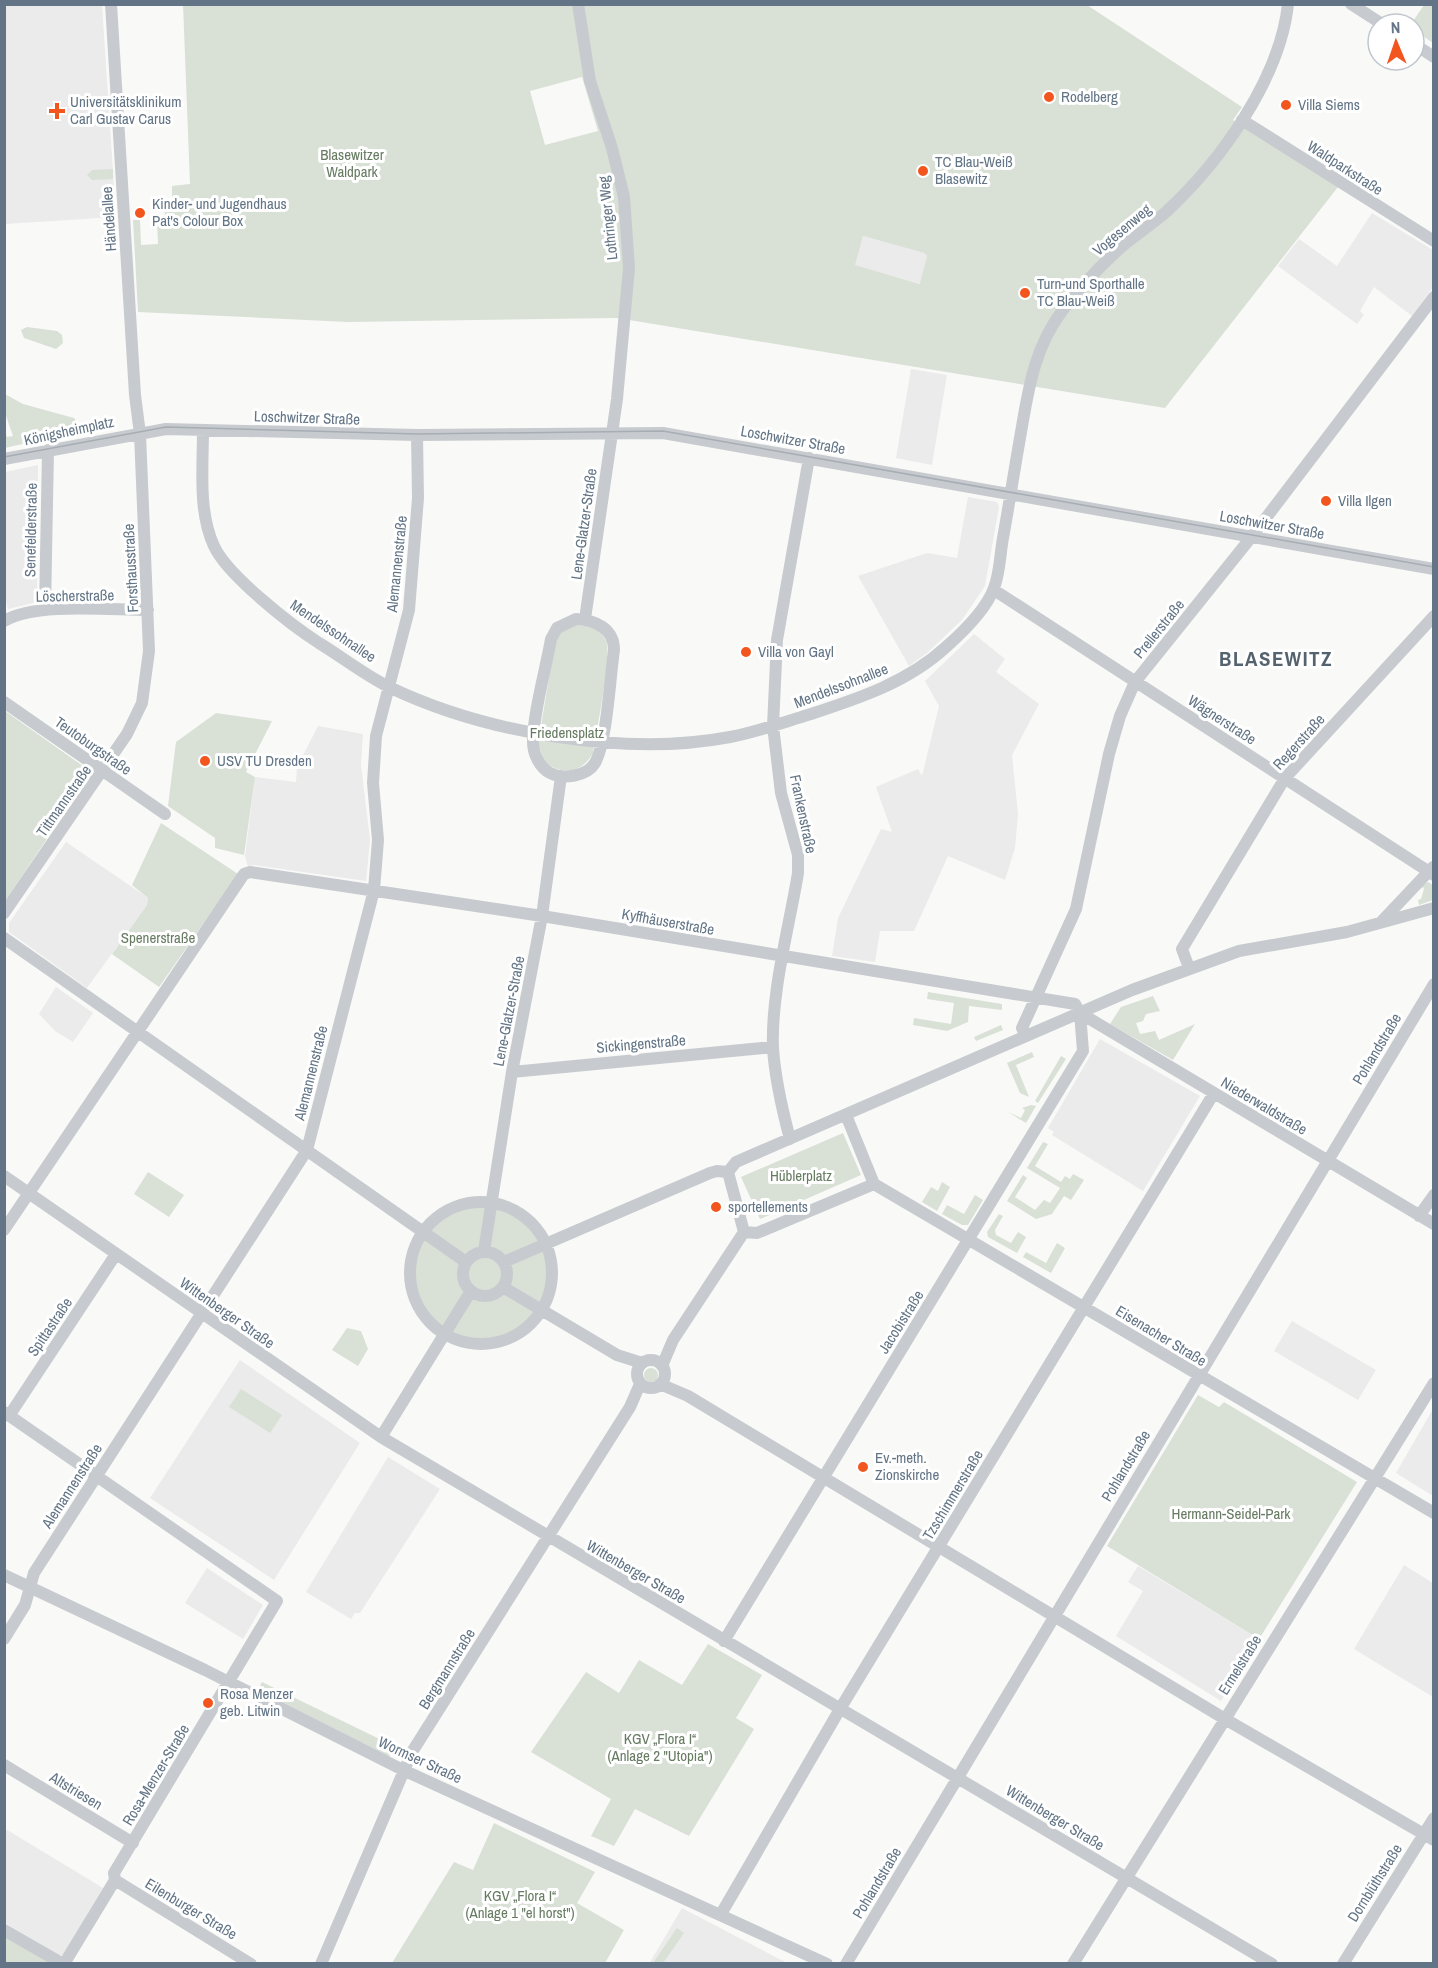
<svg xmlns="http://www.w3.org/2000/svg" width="1438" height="1968" font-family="'Archivo Narrow',sans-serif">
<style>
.built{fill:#eaebea}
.green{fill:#d9e0d6;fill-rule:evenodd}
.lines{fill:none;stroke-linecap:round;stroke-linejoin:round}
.minor{stroke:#c7cbcf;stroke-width:12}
.tram{stroke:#a7adb4;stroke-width:1.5}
.poi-dot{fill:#f2551e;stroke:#fff;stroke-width:2}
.labels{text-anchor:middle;stroke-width:6;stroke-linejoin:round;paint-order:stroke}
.poi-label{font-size:15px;fill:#627485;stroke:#fff;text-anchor:start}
.park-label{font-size:15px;fill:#667b61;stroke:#fff}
.street-label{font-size:15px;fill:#627485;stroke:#fff}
.district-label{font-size:21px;font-weight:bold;letter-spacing:1.5px;fill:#55636f;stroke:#fff}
</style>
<rect width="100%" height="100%" fill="#f9faf7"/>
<!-- built -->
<path class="built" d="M 5,5 L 102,5 L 116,217 L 5,224 Z
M 1372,213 L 1433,250 L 1433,287 L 1412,316 L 1374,287 L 1360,311 L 1364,315 L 1357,324 L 1278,266 L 1299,239 L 1337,266 Z
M 863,236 L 924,253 L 927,256 L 921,284 L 854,265 Z
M 911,369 L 947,375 L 932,465 L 896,458 Z
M 38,465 L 37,602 L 8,609 L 4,593 L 5,472 Z
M 968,497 L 997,502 L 999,507 L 985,586 L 962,620 L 927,653 L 909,666 L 858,576 L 927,553 L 957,558 Z
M 974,634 L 1005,659 L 996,672 L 1039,704 L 1012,755 L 1018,814 L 1015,848 L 1005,880 L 948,856 L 914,931 L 880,931 L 875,962 L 832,956 L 838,918 L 881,829 L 892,832 L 876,787 L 918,769 L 922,776 L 939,706 L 925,681 Z
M 318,726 L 363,734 L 361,765 L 370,840 L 366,881 L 254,865 L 248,866 L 245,856 L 255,777 L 296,782 L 297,767 Z
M 66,842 L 148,898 L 147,905 L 87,988 L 9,932 L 9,923 Z
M 56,987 L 93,1013 L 73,1042 L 55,1031 L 39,1014 Z
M 1100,1039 L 1200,1096 L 1143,1191 L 1052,1135 L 1054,1132 L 1048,1128 Z
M 1292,1321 L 1376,1370 L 1358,1400 L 1274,1351 Z
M 240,1360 L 360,1443 L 274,1580 L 150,1498 Z
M 1433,1409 L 1433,1496 L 1396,1473 Z
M 388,1457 L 440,1489 L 360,1613 L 355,1613 L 351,1619 L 306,1592 Z
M 1404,1565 L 1433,1583 L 1433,1697 L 1354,1649 Z
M 1138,1566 L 1259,1639 L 1221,1701 L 1116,1636 L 1143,1591 L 1128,1582 Z
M 207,1568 L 263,1605 L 243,1639 L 185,1603 Z
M 4,1828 L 103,1888 L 64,1954 L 60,1956 L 5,1923 Z
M 682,1908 L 787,1963 L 649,1964 Z"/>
<!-- green -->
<path class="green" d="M 183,4 L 1087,5 L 1242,107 L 1233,120 L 1338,187 L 1165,408 L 617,318 L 348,322 L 138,312 L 133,220 L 140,220 L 141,245 L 158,244 L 157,221 L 165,221 L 164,201 L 172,201 L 172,186 L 190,184 ZM 582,77 L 598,131 L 545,145 L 530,91 ZM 863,236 L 924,253 L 927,256 L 920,284 L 855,265 Z
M 1424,5 L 1433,5 L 1433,43 L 1414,30 L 1414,24 L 1411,24 Z
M 113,169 L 113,179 L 92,180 L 87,175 L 92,170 Z
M 27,327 L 57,331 L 62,335 L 63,343 L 56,349 L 24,338 L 21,330 Z
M 5,394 L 23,404 L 74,418 L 80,426 L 79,431 L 5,448 L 5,431 L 7,437 L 13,436 L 5,413 Z
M 576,625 C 589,626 600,628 606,641 C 612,655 596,734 593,753 C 582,773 563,775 545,763 L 538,744 L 555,641 L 559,632 Z
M 5,711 L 90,771 L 90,775 L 5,901 Z
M 216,713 L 272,721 L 246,772 L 255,777 L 244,855 L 215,848 L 215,838 L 168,806 L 176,742 Z
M 161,823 L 238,874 L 159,987 L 112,954 L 147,905 L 148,898 L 132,885 Z
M 1428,882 L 1433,885 L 1433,900 L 1419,905 L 1418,900 L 1421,899 L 1424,889 L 1422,886 Z
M 928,992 L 1002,1004 L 1002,1010 L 969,1006 L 968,1022 L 947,1031 L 913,1025 L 914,1018 L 951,1024 L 954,1003 L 927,999 Z
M 1153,996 L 1160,1011 L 1146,1014 L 1143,1021 L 1136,1023 L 1140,1034 L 1155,1031 L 1159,1040 L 1195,1024 L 1173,1060 L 1110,1024 L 1121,1007 Z
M 1001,1025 L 1003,1030 L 976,1041 L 974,1037 Z
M 1032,1052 L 1034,1057 L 1016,1065 L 1029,1097 L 1020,1093 L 1007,1063 Z
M 1061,1056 L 1066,1059 L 1038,1103 L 1035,1101 Z
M 1031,1105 L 1036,1106 L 1026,1123 L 1008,1112 L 1021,1118 L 1025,1110 L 1022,1108 Z
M 843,1133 L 861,1175 L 760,1219 L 741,1177 Z
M 1043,1142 L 1048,1144 L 1035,1166 L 1061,1182 L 1065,1176 L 1070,1179 L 1073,1174 L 1084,1180 L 1071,1200 L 1064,1196 L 1052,1214 L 1036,1219 L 1007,1201 L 1023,1175 L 1027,1178 L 1015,1197 L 1035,1210 L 1044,1200 L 1050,1203 L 1060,1188 L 1027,1168 Z
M 148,1172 L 184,1195 L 169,1217 L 134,1194 Z
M 942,1182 L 950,1187 L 937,1211 L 922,1202 L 931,1187 L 938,1191 Z
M 975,1195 L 983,1200 L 968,1225 L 962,1225 L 942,1214 L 947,1205 L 964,1214 Z
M413 1272a68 68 0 1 1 136 0a68 68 0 1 1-136 0Z
M 999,1214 L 1003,1216 L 995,1230 L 996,1235 L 1011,1243 L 1018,1232 L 1026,1237 L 1017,1253 L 988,1237 L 987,1232 Z
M 1057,1243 L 1065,1248 L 1051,1273 L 1023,1257 L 1026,1252 L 1046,1263 Z
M 347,1328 L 361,1331 L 368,1349 L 358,1366 L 332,1350 Z
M644 1375a7 7 0 1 1 14 0a7 7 0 1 1-14 0Z
M 241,1389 L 282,1415 L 270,1433 L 229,1407 Z
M 1198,1395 L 1219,1407 L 1224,1402 L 1357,1482 L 1259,1639 L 1107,1546 Z
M 708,1644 L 762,1675 L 736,1718 L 754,1729 L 689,1836 L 635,1809 L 614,1846 L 591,1836 L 611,1799 L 531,1752 L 586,1672 L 619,1693 L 639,1660 L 682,1685 Z
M 262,1682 L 394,1746 L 389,1757 L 256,1693 Z
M 494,1823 L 595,1872 L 577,1903 L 624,1930 L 605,1963 L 392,1963 L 454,1862 L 473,1870 Z
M 677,1928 L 684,1933 L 663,1963 L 653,1963 Z
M 4,1936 L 51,1963 L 5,1963 Z"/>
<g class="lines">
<!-- minor -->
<path class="minor" d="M 578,4 L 590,81 L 612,148 L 624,197 L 629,268 L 617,399 L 585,619
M 1351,4 L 1382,24
M 1414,44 L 1434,57
M 1242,120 L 1434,241
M 203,430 C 203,467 198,512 214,546 C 227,575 291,625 319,643 C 342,657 366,676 391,688 C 486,733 625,757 730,737 C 757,732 784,722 811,714 C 860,698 908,682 946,647 C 963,632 986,610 994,588 C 1000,573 1000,554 1003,538 C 1009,505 1014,472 1020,438 C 1028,392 1033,350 1062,311 C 1079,289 1098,268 1119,249 C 1134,236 1151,225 1166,212 C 1220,162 1280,79 1288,4
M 4,459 L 166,429 L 417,435 L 663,433 L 1434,569
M 994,590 L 1434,875
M 45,610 L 48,450
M 576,619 C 596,620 614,629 614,650 C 610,677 607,742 595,763 C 587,776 563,780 550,773 C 540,768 533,754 533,742 C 533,714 546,668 551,639 L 557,628 Z
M 4,621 C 37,602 109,610 148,610
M 4,702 L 165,814
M 4,913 L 127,734 L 142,703 L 149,651 L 140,434 L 135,395 L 111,4
M 1381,922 L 1433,867
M 4,938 L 466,1262
M 1189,968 L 1182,949 L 1285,778 L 1434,616
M 1080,1013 L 1434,1224
M 1026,1036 L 1022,1028 L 1076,909 L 1109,754 L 1120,716 L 1135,682 L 1253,535 L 1434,297
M 512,1072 L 773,1047
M 790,1139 C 782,1109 775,1079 773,1048 C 771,992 789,928 798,873 L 798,855 L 781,793 L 773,726 L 777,640 L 809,458
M 728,1172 L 736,1162 L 1132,990 L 1239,951 L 1347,932 L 1434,908
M 728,1172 L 744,1232
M 4,1176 L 381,1437 L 1272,1964
M 874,1184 L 1434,1513
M410 1273a71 71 0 1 1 142 0a71 71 0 1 1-142 0Z
M 1419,1216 L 1434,1195
M 4,1230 L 244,874 L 250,872 L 542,916 L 1075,1004 L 1080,1013 L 1083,1051 L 724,1641
M 744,1232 L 757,1233 L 874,1184 L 846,1115
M 484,1251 L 512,1072 L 542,916 L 561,776
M463 1274a22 22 0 1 1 44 0a22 22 0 1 1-44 0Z
M 504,1262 L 710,1173 L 717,1171 L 728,1172
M 503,1287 L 617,1355 L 642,1363
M637 1374a14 14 0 1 1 28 0a14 14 0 1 1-28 0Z
M 662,1366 L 673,1340 L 744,1232
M 660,1384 L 688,1396 L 1225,1719 L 1434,1840
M 4,1412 L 277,1601 L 114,1873 L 115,1880 L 64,1964
M 9,1416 L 116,1254
M 381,1437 L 471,1291
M 4,1575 L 205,1670 L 403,1770 L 827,1964
M 4,1639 L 25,1605 L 34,1573 L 307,1150 L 374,890 L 378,840 L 373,783 L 376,736 L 409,610 L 418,498 L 417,435
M 4,1765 L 133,1843
M 115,1880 L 251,1964
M 721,1914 L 840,1709 L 1214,1093
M 4,1930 L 63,1964
M 321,1964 L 412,1752 L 630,1407 L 640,1384
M 846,1964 L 1434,984
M 1073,1964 L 1434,1383
M 1343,1964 L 1434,1818"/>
<!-- tram -->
<path class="tram" d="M 4,457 L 166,427 L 417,434 L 663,431 L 1434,567"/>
</g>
<!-- markers -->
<g class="poi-dot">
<circle cx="1049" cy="97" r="6"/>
<circle cx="1286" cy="105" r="6"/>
<path d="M54 102h6v6h6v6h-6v6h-6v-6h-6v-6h6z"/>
<circle cx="923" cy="171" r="6"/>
<circle cx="140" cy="213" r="6"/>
<circle cx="1025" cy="293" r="6"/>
<circle cx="1326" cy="501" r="6"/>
<circle cx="746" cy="652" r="6"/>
<circle cx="205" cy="761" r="6"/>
<circle cx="716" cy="1207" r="6"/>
<circle cx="863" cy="1467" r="6"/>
<circle cx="208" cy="1703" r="6"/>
</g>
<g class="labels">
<!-- poi labels -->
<g class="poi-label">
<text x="1061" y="102">Rodelberg</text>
<text x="70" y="107">Universitätsklinikum<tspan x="70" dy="17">Carl Gustav Carus</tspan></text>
<text x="1298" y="110">Villa Siems</text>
<text x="935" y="167">TC Blau-Weiß<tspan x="935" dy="17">Blasewitz</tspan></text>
<text x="152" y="209">Kinder- und Jugendhaus<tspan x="152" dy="17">Pat's Colour Box</tspan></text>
<text x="1037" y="289">Turn-und Sporthalle<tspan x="1037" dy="17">TC Blau-Weiß</tspan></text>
<text x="1338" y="506">Villa Ilgen</text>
<text x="758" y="657">Villa von Gayl</text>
<text x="217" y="766">USV TU Dresden</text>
<text x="728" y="1212">sportellements</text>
<text x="875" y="1463">Ev.-meth.<tspan x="875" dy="17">Zionskirche</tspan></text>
<text x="220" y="1699">Rosa Menzer<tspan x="220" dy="17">geb. Litwin</tspan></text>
</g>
<!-- park labels -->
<g class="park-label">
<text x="352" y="160">Blasewitzer<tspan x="352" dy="17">Waldpark</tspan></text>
<text x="567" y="738">Friedensplatz</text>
<text x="158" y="943">Spenerstraße</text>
<text x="801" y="1181">Hüblerplatz</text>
<text x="1231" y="1519">Hermann-Seidel-Park</text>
<text x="660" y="1744">KGV „Flora I“<tspan x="660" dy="17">(Anlage 2 "Utopia")</tspan></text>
<text x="520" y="1901">KGV „Flora I“<tspan x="520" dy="17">(Anlage 1 "el horst")</tspan></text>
</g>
<!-- street labels -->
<g class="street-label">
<text transform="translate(1345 168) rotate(33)" y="5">Waldparkstraße</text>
<text transform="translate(608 218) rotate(-96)" y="5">Lothringer Weg</text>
<text transform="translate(109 219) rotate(-94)" y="5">Händelallee</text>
<text transform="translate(1122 230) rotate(-40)" y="5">Vogesenweg</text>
<text transform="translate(307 418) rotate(2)" y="5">Loschwitzer Straße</text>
<text transform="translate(69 431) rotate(-12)" y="5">Königsheimplatz</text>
<text transform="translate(793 440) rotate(10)" y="5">Loschwitzer Straße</text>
<text transform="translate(584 524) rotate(-82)" y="5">Lene-Glatzer-Straße</text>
<text transform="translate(1272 525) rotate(10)" y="5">Loschwitzer Straße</text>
<text transform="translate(31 530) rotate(-89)" y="5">Senefelderstraße</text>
<text transform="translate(397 564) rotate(-84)" y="5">Alemannenstraße</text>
<text transform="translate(131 568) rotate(-93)" y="5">Forsthausstraße</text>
<text transform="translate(75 596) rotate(-1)" y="5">Löscherstraße</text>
<text transform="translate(1159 629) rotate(-51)" y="5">Prellerstraße</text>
<text transform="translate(333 631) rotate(34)" y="5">Mendelssohnallee</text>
<text transform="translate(841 686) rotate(-21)" y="5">Mendelssohnallee</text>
<text transform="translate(1222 720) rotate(33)" y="5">Wägnerstraße</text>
<text transform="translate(1299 742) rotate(-48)" y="5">Regerstraße</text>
<text transform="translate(93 746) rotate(35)" y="5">Teutoburgstraße</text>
<text transform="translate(64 801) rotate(-55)" y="5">Tittmannstraße</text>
<text transform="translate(803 814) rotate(78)" y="5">Frankenstraße</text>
<text transform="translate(668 922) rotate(10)" y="5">Kyffhäuserstraße</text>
<text transform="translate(509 1011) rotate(-79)" y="5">Lene-Glatzer-Straße</text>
<text transform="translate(641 1044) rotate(-5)" y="5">Sickingenstraße</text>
<text transform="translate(1377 1049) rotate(-59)" y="5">Pohlandstraße</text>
<text transform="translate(311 1073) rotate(-76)" y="5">Alemannenstraße</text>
<text transform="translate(1264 1106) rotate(31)" y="5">Niederwaldstraße</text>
<text transform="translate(227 1313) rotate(35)" y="5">Wittenberger Straße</text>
<text transform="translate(901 1322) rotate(-58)" y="5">Jacobistraße</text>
<text transform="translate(50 1327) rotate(-56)" y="5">Spittastraße</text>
<text transform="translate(1161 1336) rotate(31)" y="5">Eisenacher Straße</text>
<text transform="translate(1126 1466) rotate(-59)" y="5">Pohlandstraße</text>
<text transform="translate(72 1486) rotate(-57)" y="5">Alemannenstraße</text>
<text transform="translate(953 1495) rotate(-59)" y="5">Tzschimmerstraße</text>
<text transform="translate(636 1572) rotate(30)" y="5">Wittenberger Straße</text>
<text transform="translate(1240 1665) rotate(-58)" y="5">Ermelstraße</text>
<text transform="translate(447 1669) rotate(-58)" y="5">Bergmannstraße</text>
<text transform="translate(420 1760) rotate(25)" y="5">Wormser Straße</text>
<text transform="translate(156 1775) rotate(-59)" y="5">Rosa-Menzer-Straße</text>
<text transform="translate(76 1791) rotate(31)" y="5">Altstriesen</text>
<text transform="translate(1055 1818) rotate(31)" y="5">Wittenberger Straße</text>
<text transform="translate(877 1883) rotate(-59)" y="5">Pohlandstraße</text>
<text transform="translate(1375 1883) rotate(-58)" y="5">Dornblüthstraße</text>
<text transform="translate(191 1909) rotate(31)" y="5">Eilenburger Straße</text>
</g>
<!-- district labels -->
<g class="district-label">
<text x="1276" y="666">BLASEWITZ</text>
</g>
</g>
<!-- border -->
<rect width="1438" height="1968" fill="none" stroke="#627485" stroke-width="12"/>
<!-- north arrow -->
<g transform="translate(1396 42) rotate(358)"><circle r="28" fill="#ffffff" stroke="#c0c7ce" stroke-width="1.5"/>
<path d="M0-4.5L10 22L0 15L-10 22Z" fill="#f2551e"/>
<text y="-9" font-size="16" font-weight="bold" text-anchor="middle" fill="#627485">N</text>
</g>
</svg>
